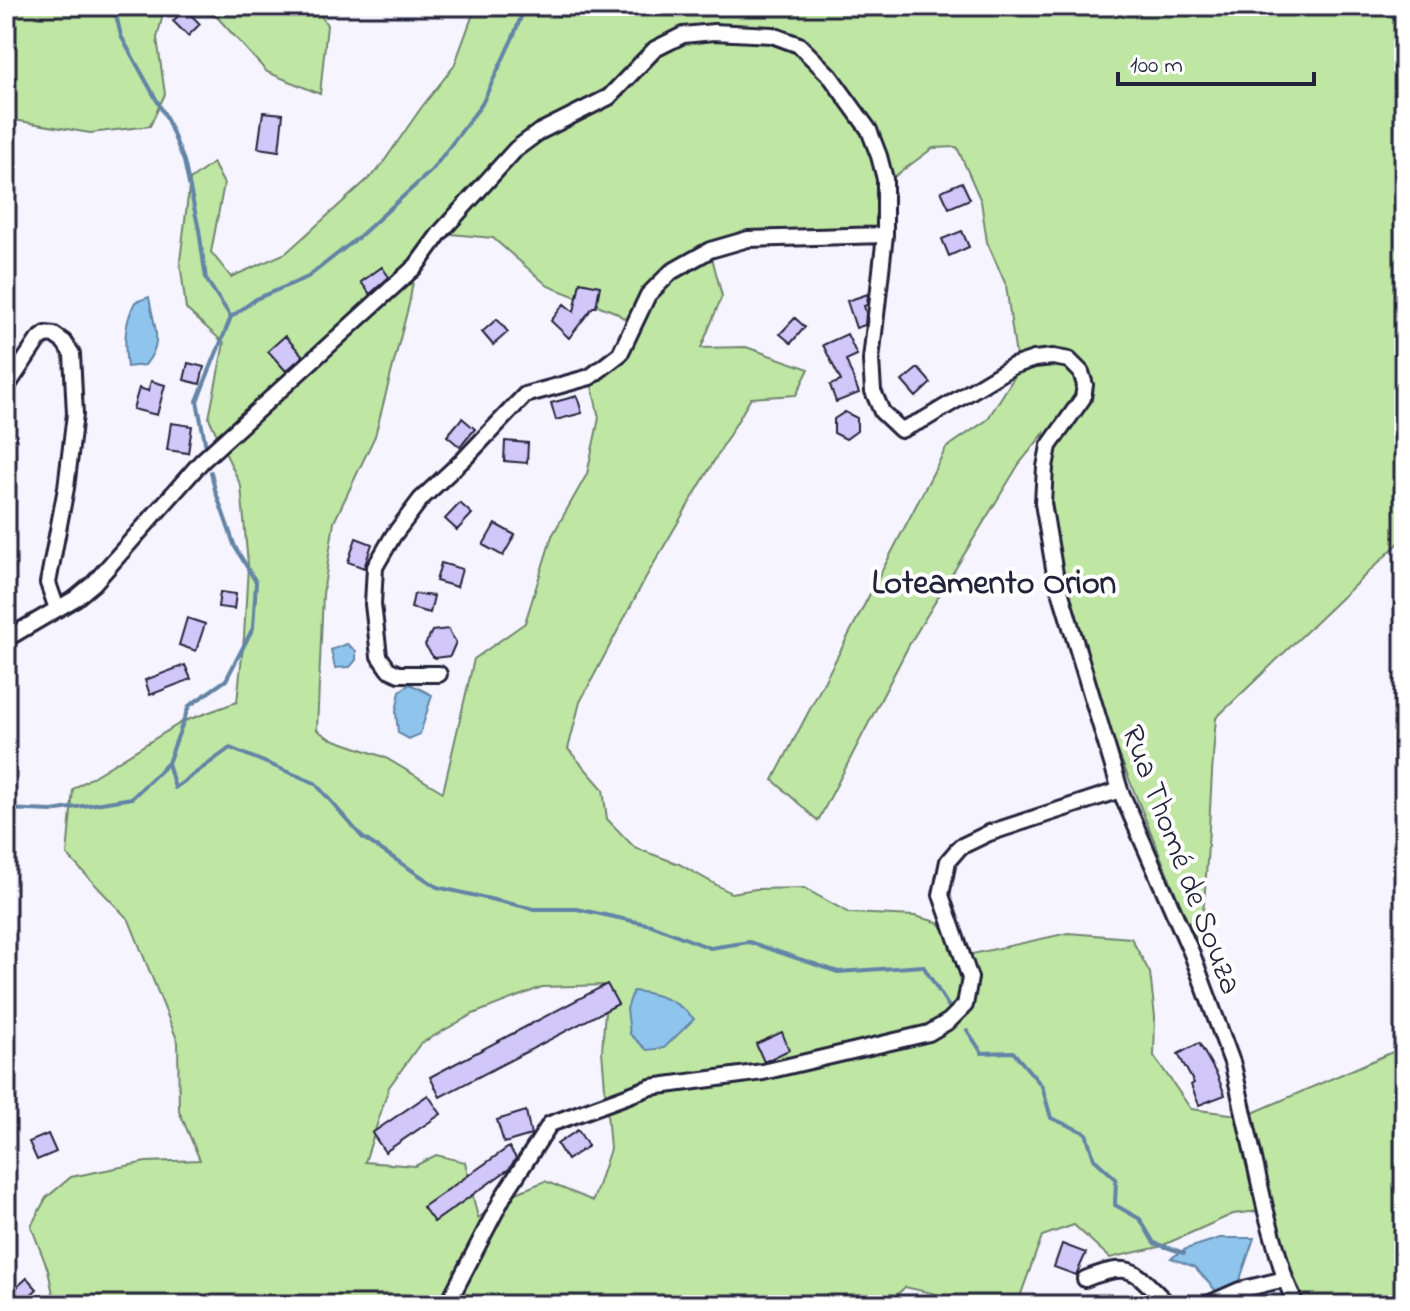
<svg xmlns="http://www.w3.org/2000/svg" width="1410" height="1311" font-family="'Indie Flower',sans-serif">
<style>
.green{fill:#bfe7a3;stroke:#70846f;stroke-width:2;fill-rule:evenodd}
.water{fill:#8fc5ed;stroke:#6384a6;stroke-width:2}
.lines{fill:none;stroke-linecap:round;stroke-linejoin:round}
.stream{stroke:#6384a6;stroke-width:4}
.building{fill:#d2c7f9;stroke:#22223b;stroke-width:2}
.minor-casing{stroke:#22223b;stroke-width:20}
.minor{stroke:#fff;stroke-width:14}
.labels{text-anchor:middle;stroke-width:8;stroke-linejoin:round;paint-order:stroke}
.street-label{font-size:32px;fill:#22223b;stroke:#fff}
.neighbourhood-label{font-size:34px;font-weight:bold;fill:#22223b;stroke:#fff}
</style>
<rect width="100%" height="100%" fill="#f6f4fe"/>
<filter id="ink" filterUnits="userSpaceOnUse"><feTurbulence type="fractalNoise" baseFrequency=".0125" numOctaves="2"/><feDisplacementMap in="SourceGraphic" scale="16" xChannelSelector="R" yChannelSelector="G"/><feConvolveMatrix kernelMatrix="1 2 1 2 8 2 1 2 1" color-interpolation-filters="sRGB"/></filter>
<g filter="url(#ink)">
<!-- green -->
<path class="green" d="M 6,6 L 165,6 L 157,38 L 165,94 L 150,126 L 90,133 L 8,119 L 6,116 Z
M 179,6 L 315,6 L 327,25 L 320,94 L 267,72 L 217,17 Z
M 476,6 L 1404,6 L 1404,538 L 1216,718 C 1209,796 1209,874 1199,951 L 1047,577 L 1038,484 L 1044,433 L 1019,464 L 909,645 L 818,821 L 773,780 L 946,448 L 987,420 L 1018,371 L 1006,285 L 987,242 L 981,201 L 957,147 L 933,148 L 883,185 L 878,233 L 797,229 L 744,232 L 710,250 L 722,296 L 701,348 L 746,347 L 809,369 L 796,395 L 751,398 L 646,577 L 580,702 L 568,749 L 603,789 L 607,819 L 635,848 L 679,864 L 731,893 L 756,889 L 804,888 L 849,913 L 915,916 L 937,922 L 968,955 L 1068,933 L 1131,938 L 1150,973 L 1155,1017 L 1154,1056 L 1191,1109 L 1246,1116 L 1404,1047 L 1404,1305 L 1285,1305 L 1258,1211 L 1233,1214 L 1159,1247 L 1110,1258 L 1074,1225 L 1042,1236 L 1017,1305 L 944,1305 L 941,1295 L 905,1287 L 886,1305 L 47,1305 L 53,1294 L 48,1270 L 31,1226 L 46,1198 L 71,1177 L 146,1162 L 200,1160 L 179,1111 L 178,1042 L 129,920 L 67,855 L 73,789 L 182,722 L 237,702 L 244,637 L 248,565 L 241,486 L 209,418 L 224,343 L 186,309 L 180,261 L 190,180 L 213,163 L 224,184 L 211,252 L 231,277 L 286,253 L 378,170 L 421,108 L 454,66 ZM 440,233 L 493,238 L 548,286 L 615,312 L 634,326 L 620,354 L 590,377 L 599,418 L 587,474 L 552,536 L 525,623 L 474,659 L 443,792 L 384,757 L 329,738 L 317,730 L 323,594 L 334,522 L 375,436 L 409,304 L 416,266 ZM 607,985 L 602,1051 L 610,1149 L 593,1201 L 545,1181 L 507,1197 L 478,1218 L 465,1162 L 436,1155 L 415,1166 L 365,1162 L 389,1087 L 420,1044 L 473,1014 L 542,987 Z"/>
<!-- water -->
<path class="water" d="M 149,297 C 153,325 165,341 145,365 L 127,367 C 124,343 124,324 135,302 Z
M 347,644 L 356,651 L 356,660 L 350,667 L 335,668 L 331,650 Z
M 410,684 L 432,695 L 420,734 L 409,739 L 398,733 L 396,712 L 400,691 Z
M 633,991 C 657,993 679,1002 694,1019 L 664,1048 L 647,1050 L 630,1034 L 627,1009 Z
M 1220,1238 L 1254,1238 L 1239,1282 L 1230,1293 L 1216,1291 L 1195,1267 L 1171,1258 L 1186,1249 Z"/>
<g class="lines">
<!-- stream -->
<path class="stream" d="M 114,6 L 121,36 L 166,117 L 184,161 L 199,230 L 206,279 L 231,317
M 206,447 L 197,401 L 231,317 L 256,299 L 308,277 L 360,236 L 432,170 L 482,104 L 514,35 L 525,6
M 168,763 L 175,788 L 230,748 L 315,783 L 362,837 L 437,887 L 534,909 L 577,909 L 651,925 L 710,948 L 749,942 L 838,972 L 923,966 L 949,1007
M 6,809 L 52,811 L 132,798 L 168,763 L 189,706 L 226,680 L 253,628 L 256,582 L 235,547 L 215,490 L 211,472
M 967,1030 L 982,1053 L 1013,1052 L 1042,1086 L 1051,1118 L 1086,1133 L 1094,1159 L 1116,1179 L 1115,1205 L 1140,1219 L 1154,1243 L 1184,1253"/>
</g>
<!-- building -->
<path class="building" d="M 185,9 L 200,24 L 188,36 L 173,21 Z
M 263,112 L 283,114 L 279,151 L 258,148 Z
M 962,182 L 970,199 L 949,208 L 941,191 Z
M 962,231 L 969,247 L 949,256 L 942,239 Z
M 382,267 L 389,277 L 370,294 L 361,282 Z
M 580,282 L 600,286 L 596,307 L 593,307 L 569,338 L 551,321 L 564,304 L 574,312 Z
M 868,294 L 867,305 L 864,306 L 866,313 L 865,325 L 856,328 L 847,301 Z
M 795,318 L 805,327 L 791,343 L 780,334 Z
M 497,319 L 508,332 L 493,345 L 482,332 Z
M 847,334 L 857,355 L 846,360 L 859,393 L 836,402 L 830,385 L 841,381 L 823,345 Z
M 285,336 L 303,356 L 286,371 L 268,351 Z
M 188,363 L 204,367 L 200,384 L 184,380 Z
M 918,368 L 931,383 L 916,397 L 902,381 Z
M 151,381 L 165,385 L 157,415 L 133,409 L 139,388 L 148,391 Z
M 577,396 L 582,413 L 556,420 L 551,403 Z
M 845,412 L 857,418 L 857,431 L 846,439 L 834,433 L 834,419 Z
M 462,418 L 475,429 L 460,447 L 447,436 Z
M 171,423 L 192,426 L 188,453 L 167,450 Z
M 505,441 L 528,443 L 527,463 L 504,461 Z
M 460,503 L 472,514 L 457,530 L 445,519 Z
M 495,524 L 515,535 L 503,556 L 483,545 Z
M 356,538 L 372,544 L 364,568 L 348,562 Z
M 441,563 L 462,569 L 457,587 L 436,581 Z
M 220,592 L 236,594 L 234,609 L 218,607 Z
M 414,594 L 434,596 L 430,613 L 411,608 Z
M 187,618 L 205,624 L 196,651 L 179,645 Z
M 448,629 L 456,642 L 450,656 L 434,658 L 425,645 L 432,631 Z
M 185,665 L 191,679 L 150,695 L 145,680 Z
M 607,984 L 618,1004 L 440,1097 L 430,1077 Z
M 782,1032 L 789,1050 L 764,1062 L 756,1044 Z
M 1199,1043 L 1217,1075 L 1225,1095 L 1199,1105 L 1191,1085 L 1194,1083 L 1178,1054 Z
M 428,1095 L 441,1114 L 385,1152 L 372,1133 Z
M 526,1111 L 531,1135 L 504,1143 L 497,1120 Z
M 578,1130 L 588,1146 L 567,1160 L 557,1144 Z
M 48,1134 L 56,1152 L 37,1160 L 29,1142 Z
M 509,1147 L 516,1158 L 509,1169 L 434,1222 L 423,1207 Z
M 1062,1244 L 1086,1253 L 1076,1275 L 1054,1267 Z
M 27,1278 L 37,1289 L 20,1305 L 9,1305 L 6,1297 Z"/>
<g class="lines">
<defs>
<path id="minor" d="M 6,388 L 38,340 L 46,334 L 54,335 L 64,342 L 72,354 L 75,414 L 66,488 L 48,583 L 57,609
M 6,639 L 76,598 L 94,583 L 202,461 L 416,266 L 440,233 L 516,149 L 539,132 L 609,97 L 655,49 L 683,35 L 714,32 L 772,35 L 799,45 L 830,76 L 869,130 L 879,156 L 885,179 L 885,235 L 871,360 L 873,391 L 882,412 L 901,430 L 925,419 L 1013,366 L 1034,359 L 1053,357 L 1069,360 L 1081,372 L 1085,385 L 1083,398 L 1049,446 L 1045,467 L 1043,503 L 1055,574 L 1120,790 L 1192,954 L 1233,1065 L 1266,1212 L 1285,1279 L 1296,1305
M 439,674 L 399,674 L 388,669 L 379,656 L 373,604 L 375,567 L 393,536 L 421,499 L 466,457 L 525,395 L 590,377 L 620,354 L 648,295 L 671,272 L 710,250 L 748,239 L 885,235
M 1085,1279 C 1136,1259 1134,1273 1169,1305
M 447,1305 L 504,1195 L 550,1124 L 651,1087 L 763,1072 L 929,1033 L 949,1021 L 965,1005 L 970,978 L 941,895 L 948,861 L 960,847 L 989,833 L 1120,790
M 1206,1305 L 1240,1290 L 1285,1279"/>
</defs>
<!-- minor casing -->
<use href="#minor" class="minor-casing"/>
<!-- minor -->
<use href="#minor" class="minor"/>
</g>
</g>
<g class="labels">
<!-- street labels -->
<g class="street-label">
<text transform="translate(1183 859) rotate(69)" y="11">Rua Thomé de Souza</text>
</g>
<!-- neighbourhood labels -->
<g class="neighbourhood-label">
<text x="994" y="593">Loteamento Orion</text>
</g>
</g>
<!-- margin -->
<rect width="1410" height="1311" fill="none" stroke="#fff" stroke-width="32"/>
<rect x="16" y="16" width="1378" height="1279" fill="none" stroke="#22223b" stroke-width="3" filter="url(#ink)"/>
<!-- scale -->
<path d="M1118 72v12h196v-12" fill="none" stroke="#22223b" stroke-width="4"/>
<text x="1130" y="72" font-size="24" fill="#22223b" stroke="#ffffff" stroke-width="6" paint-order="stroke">100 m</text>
</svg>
